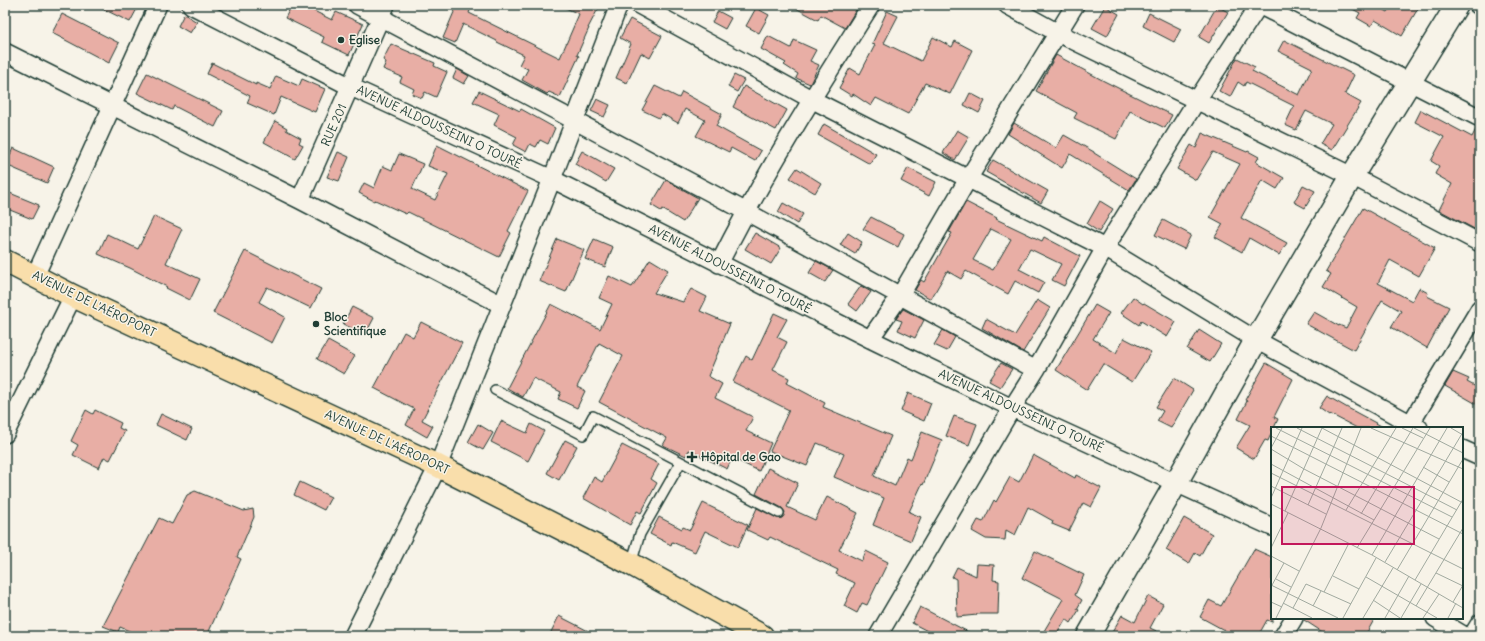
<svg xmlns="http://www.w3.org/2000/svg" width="1485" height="641" font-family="Delius,sans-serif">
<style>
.building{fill:#e8aea5;stroke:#1f3d34;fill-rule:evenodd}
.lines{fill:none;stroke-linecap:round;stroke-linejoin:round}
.lane-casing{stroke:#1f3d34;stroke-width:12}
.street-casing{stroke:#1f3d34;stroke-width:20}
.secondary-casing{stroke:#1f3d34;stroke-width:25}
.primary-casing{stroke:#1f3d34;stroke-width:25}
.lane{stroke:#f7f3e8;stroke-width:9}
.street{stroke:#f7f3e8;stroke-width:17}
.secondary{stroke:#f7f3e8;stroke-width:22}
.primary{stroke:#f9deab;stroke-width:22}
.poi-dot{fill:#1f3d34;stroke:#f7f3e8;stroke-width:1.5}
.labels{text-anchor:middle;stroke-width:3;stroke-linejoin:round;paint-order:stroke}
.poi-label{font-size:12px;font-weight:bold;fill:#1f3d34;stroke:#f7f3e8;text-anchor:start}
.street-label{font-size:12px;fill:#1f3d34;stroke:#f7f3e8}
.inset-road{fill:none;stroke:#a1aaa0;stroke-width:1}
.view{fill:#c2185b;fill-opacity:0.15;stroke:#c2185b;stroke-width:2}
.inset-edge{fill:none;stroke:#1f3d34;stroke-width:2}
</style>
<rect width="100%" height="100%" fill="#f7f3e8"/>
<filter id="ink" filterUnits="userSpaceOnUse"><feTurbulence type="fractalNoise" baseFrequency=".025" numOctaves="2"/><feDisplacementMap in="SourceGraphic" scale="8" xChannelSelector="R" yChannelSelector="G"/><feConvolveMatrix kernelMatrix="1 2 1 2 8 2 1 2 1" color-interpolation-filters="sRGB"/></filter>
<g filter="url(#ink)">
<!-- building -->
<path class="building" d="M 95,5 L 139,5 L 130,22 Z
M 292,5 L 302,5 L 332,20 L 336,12 L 363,24 L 349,55 L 322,42 L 324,37 L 285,18 Z
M 457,5 L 472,5 L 469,13 L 560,58 L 579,14 L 559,5 L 600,5 L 588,28 L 589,28 L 577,55 L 579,56 L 560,97 L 549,92 L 547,94 L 522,80 L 528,69 L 519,65 L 524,55 L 497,42 L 497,41 L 463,24 L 455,43 L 443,38 Z
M 790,5 L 859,5 L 845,28 L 821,15 L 818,20 Z
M 1345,5 L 1375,5 L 1388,12 L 1392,5 L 1420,5 L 1402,36 L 1375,20 L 1371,26 L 1357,18 L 1360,13 Z
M 1105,6 L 1119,14 L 1107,36 L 1092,28 Z
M 1217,6 L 1228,12 L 1209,43 L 1199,37 Z
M 756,8 L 769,15 L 759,33 L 746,26 Z
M 718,11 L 731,18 L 725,29 L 712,22 Z
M 887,11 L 898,16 L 884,43 L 921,61 L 933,37 L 952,47 L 955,41 L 972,50 L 950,94 L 925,83 L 908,114 L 876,98 L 871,106 L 853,94 L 852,96 L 839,88 L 850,68 L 860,74 L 875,45 L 872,44 Z
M 1149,13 L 1181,29 L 1174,42 L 1143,26 Z
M 62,14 L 119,43 L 109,63 L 52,33 Z
M 184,14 L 197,22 L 190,33 L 178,26 Z
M 630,19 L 662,36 L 650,58 L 641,53 L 627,83 L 616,78 L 631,44 L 620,38 Z
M 768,36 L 791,48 L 794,40 L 816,50 L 810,61 L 819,65 L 810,84 L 796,78 L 798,74 L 784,65 L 786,63 L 761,49 Z
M 1284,40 L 1354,75 L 1345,94 L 1361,103 L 1332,150 L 1320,144 L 1332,124 L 1306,111 L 1296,130 L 1285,125 L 1294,106 L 1246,82 L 1244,86 L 1238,82 L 1230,97 L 1219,91 L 1237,58 L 1255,67 L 1252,71 L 1299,95 L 1312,68 L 1278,51 Z
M 391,44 L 435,63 L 434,66 L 447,72 L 436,97 L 425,92 L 422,98 L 412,94 L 414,89 L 400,82 L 402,77 L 383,69 L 386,62 L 383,60 Z
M 1056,55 L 1104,81 L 1172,115 L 1165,128 L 1130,111 L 1116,139 L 1074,118 L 1077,113 L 1036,91 Z
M 212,63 L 256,85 L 256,83 L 270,89 L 276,76 L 299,86 L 302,79 L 325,89 L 315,112 L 281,97 L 274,115 L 247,103 L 250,96 L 207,74 Z
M 457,69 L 469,76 L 464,84 L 453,78 Z
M 147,73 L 223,111 L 215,127 L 174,106 L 172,110 L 137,93 Z
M 734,75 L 744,80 L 737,92 L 728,87 Z
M 655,86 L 679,98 L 682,92 L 722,114 L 716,126 L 761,151 L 755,161 L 731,148 L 729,152 L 696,136 L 705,120 L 685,109 L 678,123 L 662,114 L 659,118 L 642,110 Z
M 744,86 L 787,110 L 776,130 L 733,107 Z
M 479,91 L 520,111 L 521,109 L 555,128 L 548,144 L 540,140 L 536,147 L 530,144 L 526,152 L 513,145 L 517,137 L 494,125 L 499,114 L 473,102 Z
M 970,93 L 985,101 L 979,113 L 964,105 Z
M 597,99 L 610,105 L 604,117 L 591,111 Z
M 1421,110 L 1472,137 L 1477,127 L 1480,128 L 1480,232 L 1439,210 L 1452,184 L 1435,174 L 1439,166 L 1431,161 L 1444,137 L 1415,122 Z
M 275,121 L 287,128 L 286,130 L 301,138 L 299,143 L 303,145 L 295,159 L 264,142 Z
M 1014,123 L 1056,148 L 1064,135 L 1094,152 L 1094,153 L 1136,179 L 1129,190 L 1070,154 L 1062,168 L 1008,134 Z
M 824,124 L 876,154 L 870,164 L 818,135 Z
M 957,130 L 969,137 L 955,160 L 943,153 Z
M 1202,133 L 1247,152 L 1248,151 L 1259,157 L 1256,162 L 1284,178 L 1277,189 L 1262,180 L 1241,218 L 1287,243 L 1279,255 L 1249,238 L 1242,252 L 1215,237 L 1223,224 L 1210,217 L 1240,164 L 1213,152 L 1196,180 L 1177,169 L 1191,145 L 1196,148 Z
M 437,145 L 528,191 L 508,231 L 511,233 L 499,257 L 408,212 L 406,214 L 375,200 L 374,201 L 359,193 L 364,183 L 374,188 L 383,166 L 392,170 L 399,154 L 423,164 L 412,189 L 435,200 L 448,174 L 428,166 Z
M 13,148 L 54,167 L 47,183 L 6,165 Z
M 582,151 L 614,169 L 606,182 L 575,164 Z
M 338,152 L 349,157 L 339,181 L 327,177 Z
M 993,160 L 1048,191 L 1041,203 L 986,172 Z
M 797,168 L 821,183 L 815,193 L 790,178 Z
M 908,168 L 936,182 L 929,196 L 901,181 Z
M 666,180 L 698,198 L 683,222 L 662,209 L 661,211 L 651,205 Z
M 1303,185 L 1315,191 L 1305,208 L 1294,202 Z
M 5,191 L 39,205 L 32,219 L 5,208 Z
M 1100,201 L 1113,209 L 1099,232 L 1087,224 Z
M 966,202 L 997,218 L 996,219 L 1042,241 L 1044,237 L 1080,256 L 1064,286 L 1052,280 L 1061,264 L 1030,249 L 1019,269 L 1044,282 L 1038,293 L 1015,281 L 1008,294 L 966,271 L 961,279 L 947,271 L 931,299 L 915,290 L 921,280 L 924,282 L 952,233 L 949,232 ZM 991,229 L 1011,239 L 993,270 L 973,260 Z
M 783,203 L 803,214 L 797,224 L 778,212 Z
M 1363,208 L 1435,248 L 1419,276 L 1390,260 L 1378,283 L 1412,301 L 1419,288 L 1428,293 L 1427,296 L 1449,307 L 1427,348 L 1391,327 L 1401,311 L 1382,300 L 1354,350 L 1306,324 L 1314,312 L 1339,326 L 1339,325 L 1346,328 L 1357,307 L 1323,287 L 1331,274 L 1326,271 Z
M 154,216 L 182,229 L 166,263 L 200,279 L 190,300 L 166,288 L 167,287 L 130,268 L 98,254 L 107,234 L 138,249 Z
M 871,217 L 904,234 L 898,247 L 863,229 Z
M 1163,220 L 1191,235 L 1184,249 L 1155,235 Z
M 755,233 L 781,248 L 771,264 L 745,249 Z
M 848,233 L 862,242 L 855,254 L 840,245 Z
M 557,239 L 584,250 L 566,292 L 539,281 Z
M 594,239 L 613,247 L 605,267 L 585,259 Z
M 245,251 L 321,289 L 311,308 L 267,287 L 259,302 L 285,317 L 272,343 L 213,313 Z
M 650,259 L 668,270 L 654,293 L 683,302 L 691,289 L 707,297 L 700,311 L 730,324 L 708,376 L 722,384 L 715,398 L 753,417 L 746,431 L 771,443 L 759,471 L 732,458 L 727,469 L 689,450 L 686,456 L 663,445 L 667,438 L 599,402 L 623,356 L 599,343 L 577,387 L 585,391 L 577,408 L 558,399 L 561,392 L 533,378 L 523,397 L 507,388 L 551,304 L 600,329 L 612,304 L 599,298 L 609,276 L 632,287 Z
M 816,261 L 833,270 L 825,282 L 809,273 Z
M 861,286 L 871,292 L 857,311 L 848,304 Z
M 1133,297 L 1143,304 L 1144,303 L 1176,322 L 1167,337 L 1141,321 L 1139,325 L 1121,313 Z
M 1037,300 L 1050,308 L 1023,352 L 982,328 L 986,319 L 1015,335 Z
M 1095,305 L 1109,313 L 1093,339 L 1116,353 L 1124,338 L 1151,352 L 1132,382 L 1103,364 L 1087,390 L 1056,370 Z
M 352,307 L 374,318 L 365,335 L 343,324 Z
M 903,309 L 924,320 L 915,338 L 898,330 L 902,321 L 896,319 Z
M 774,313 L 787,319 L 777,337 L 787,342 L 773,370 L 789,378 L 787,383 L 825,403 L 823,407 L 891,436 L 874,476 L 895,486 L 907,457 L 911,459 L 922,432 L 942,440 L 923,485 L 922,484 L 909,512 L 921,517 L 911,541 L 873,525 L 884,498 L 834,477 L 844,454 L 817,443 L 807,466 L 770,451 L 789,410 L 733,382 L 746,356 L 752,360 Z
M 421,322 L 462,343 L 422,420 L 433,426 L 427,437 L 406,425 L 414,409 L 374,388 L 404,332 L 413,337 Z
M 943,330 L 955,337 L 947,351 L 934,345 Z
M 1199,330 L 1221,344 L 1210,362 L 1187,349 Z
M 328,341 L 355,356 L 344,374 L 317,359 Z
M 1001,363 L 1012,369 L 1000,387 L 989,381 Z
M 1266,363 L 1293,379 L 1274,417 L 1278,419 L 1274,428 L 1272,428 L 1272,432 L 1268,441 L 1265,440 L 1254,459 L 1236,448 L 1250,425 L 1238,419 L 1247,401 L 1245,400 Z
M 1453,372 L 1469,379 L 1467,382 L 1480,389 L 1480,406 L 1445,386 Z
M 1174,378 L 1193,390 L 1171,428 L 1157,421 L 1163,411 L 1156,407 Z
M 908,393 L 931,403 L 924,421 L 901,411 Z
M 1327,396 L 1346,407 L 1385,428 L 1357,428 L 1330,414 L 1329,415 L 1319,408 Z
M 86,410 L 93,414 L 95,410 L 121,423 L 119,428 L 125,431 L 110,460 L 104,457 L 99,468 L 73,455 L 78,445 L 71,441 Z
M 161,414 L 192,429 L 187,440 L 156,425 Z
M 954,416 L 977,424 L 969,445 L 946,436 Z
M 501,421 L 527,433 L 531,424 L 544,431 L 528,461 L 491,442 Z
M 478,424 L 493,433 L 483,450 L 468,442 Z
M 565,440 L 577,446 L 559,480 L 547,473 Z
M 622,445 L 659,464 L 651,479 L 657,483 L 641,513 L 637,511 L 630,525 L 583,498 L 594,477 L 602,482 Z
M 1033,455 L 1075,478 L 1076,475 L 1101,488 L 1091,507 L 1083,503 L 1069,531 L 1052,524 L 1053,521 L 1028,507 L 1015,535 L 1006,530 L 1005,540 L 986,539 L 972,531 L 978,520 L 983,522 L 994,500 L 996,502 L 1010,477 L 1019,482 Z
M 768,468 L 798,483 L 787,507 L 815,520 L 827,497 L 858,513 L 839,550 L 862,561 L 866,551 L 888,562 L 867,605 L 862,603 L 857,613 L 844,606 L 855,583 L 836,574 L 838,570 L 770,537 L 768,540 L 747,530 L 757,508 L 777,518 L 782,518 L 784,515 L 785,512 L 782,508 L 756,494 Z
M 300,482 L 331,497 L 324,510 L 294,495 Z
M 195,491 L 244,511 L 253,509 L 254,517 L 237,557 L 241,559 L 207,636 L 141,636 L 120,627 L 118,632 L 103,626 L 159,518 L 172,524 L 187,495 Z
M 703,503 L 748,525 L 738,547 L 705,531 L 695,552 L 672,542 L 671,545 L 650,534 L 659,517 L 682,529 L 683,527 L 690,530 Z
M 1184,518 L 1212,534 L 1200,556 L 1195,553 L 1189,564 L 1166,550 Z
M 1254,549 L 1272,557 L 1272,622 L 1267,620 L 1258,636 L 1235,636 L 1200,617 L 1209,600 L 1221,606 Z
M 1035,551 L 1084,575 L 1075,595 L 1082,600 L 1077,609 L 1079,610 L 1071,623 L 1066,619 L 1056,636 L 1041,636 L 1063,599 L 1022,578 Z
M 977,564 L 994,565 L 993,580 L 999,581 L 998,614 L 977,614 L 977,615 L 957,617 L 956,579 L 952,577 L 957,567 L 976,576 Z
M 1148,596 L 1163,604 L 1150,628 L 1167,636 L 1110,636 L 1122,615 L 1135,622 Z
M 920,607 L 926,610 L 976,636 L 937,636 L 912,623 Z
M 559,616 L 598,636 L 549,636 Z
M 1304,618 L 1375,618 L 1365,636 L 1324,636 L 1324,633 L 1304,620 Z"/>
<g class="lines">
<defs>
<path id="lane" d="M 495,390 L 583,435 L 593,416 L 779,513
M 631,564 L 640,534 L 681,462"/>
<path id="street" d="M 191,5 L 351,87 L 552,179 L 870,339 L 1012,408 L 1272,527
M 357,5 L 745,211 L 1036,370
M 639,5 L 811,99 L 1105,248 L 1256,340 L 1419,428
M 1007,5 L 1058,33 L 1352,176 L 1480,243
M 1259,5 L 1480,118
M 1478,5 L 1480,6
M 5,52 L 300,200 L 502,305
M 300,200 L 386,5
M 719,264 C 764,174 817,90 871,5
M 35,276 L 158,5
M 870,339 L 900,296 L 968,179 L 1075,5
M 1408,428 L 1480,308
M 5,434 L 73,296
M 1462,449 L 1480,457
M 1435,618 L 1465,636
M 353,636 L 438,466 L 552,179 L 619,5
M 878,636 L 1012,408 L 1036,370 L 1105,248 L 1197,100 L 1259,5
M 1283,636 L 1294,618
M 1472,636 L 1480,623"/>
<path id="secondary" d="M 1088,636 L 1176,483 L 1256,340 L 1352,176 L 1457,5"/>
<path id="primary" d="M 5,261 L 73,296 L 438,466 L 631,564 L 762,636"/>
</defs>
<!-- lane casing -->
<use href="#lane" class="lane-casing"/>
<!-- street casing -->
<use href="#street" class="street-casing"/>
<!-- secondary casing -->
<use href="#secondary" class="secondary-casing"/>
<!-- primary casing -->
<use href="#primary" class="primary-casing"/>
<!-- lane -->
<use href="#lane" class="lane"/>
<!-- street -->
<use href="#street" class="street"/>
<!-- secondary -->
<use href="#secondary" class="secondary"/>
<!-- primary -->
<use href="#primary" class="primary"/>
</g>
</g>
<!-- markers -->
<g class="poi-dot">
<circle cx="341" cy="40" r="4"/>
<circle cx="316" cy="324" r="4"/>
<path d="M690 451h4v4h4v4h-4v4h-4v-4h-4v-4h4z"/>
</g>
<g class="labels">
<!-- poi labels -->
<g class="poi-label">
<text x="349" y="44">Eglise</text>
<text x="324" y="321">Bloc<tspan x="324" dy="14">Scientifique</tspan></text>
<text x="701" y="461">Hôpital de Gao</text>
</g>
<!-- street labels -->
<g class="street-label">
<text transform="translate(334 125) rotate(-66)" y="4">RUE 201</text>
<text transform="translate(439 127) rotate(25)" y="4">AVENUE ALDOUSSEINI O TOURÉ</text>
<text transform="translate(730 269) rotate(27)" y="4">AVENUE ALDOUSSEINI O TOURÉ</text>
<text transform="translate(94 304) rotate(26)" y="4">AVENUE DE L'AÉROPORT</text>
<text transform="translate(1021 411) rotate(25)" y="4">AVENUE ALDOUSSEINI O TOURÉ</text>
<text transform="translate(387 442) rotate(25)" y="4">AVENUE DE L'AÉROPORT</text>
</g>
</g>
<!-- overview -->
<g transform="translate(1271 427)">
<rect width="192" height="192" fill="#f7f3e8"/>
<path class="inset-road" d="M 5,1 L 181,90M 26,1 L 186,83M 51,1 L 192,76M 100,1 L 192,42M 131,1 L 152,11M 143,1 L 192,26M 180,1 L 192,8M 0,9 L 192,107M 0,21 L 11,1M 0,22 L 33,42 L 168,112M 0,37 L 103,93M 152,40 L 178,55M 0,46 L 192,142M 0,59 L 55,87M 0,71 L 31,1M 0,77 L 101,128 L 192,181M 37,78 L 71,1M 75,83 L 125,1M 14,84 L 51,1M 90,87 L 142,1M 0,121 L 17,86M 86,121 L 159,1M 101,128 L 176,1M 0,129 L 28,144M 114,135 L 192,5M 126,143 L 192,32M 165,146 L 192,159M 62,149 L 88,162M 95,150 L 166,191M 5,152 L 20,160M 144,153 L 192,72M 0,158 L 67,191M 0,160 L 13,136M 53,165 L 78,116M 102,173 L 129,191M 0,175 L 11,180M 182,175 L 192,158M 12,176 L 41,191M 42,179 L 50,164M 145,179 L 192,101M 22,181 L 35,157 L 80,177M 5,191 L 50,101 L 90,1M 72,191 L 105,131M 92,191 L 122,141M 114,191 L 138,149M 130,191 L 150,157M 152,191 L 168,167M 177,191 L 185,176"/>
<path class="view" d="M 11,60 L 143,60 L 143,117 L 11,117 Z"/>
<rect width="192" height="192" class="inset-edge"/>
</g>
<!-- margin -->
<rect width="1485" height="641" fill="none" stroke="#f7f3e8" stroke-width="20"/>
<rect x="10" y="10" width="1465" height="621" fill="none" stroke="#1f3d34" stroke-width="1.5" filter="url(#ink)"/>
</svg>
